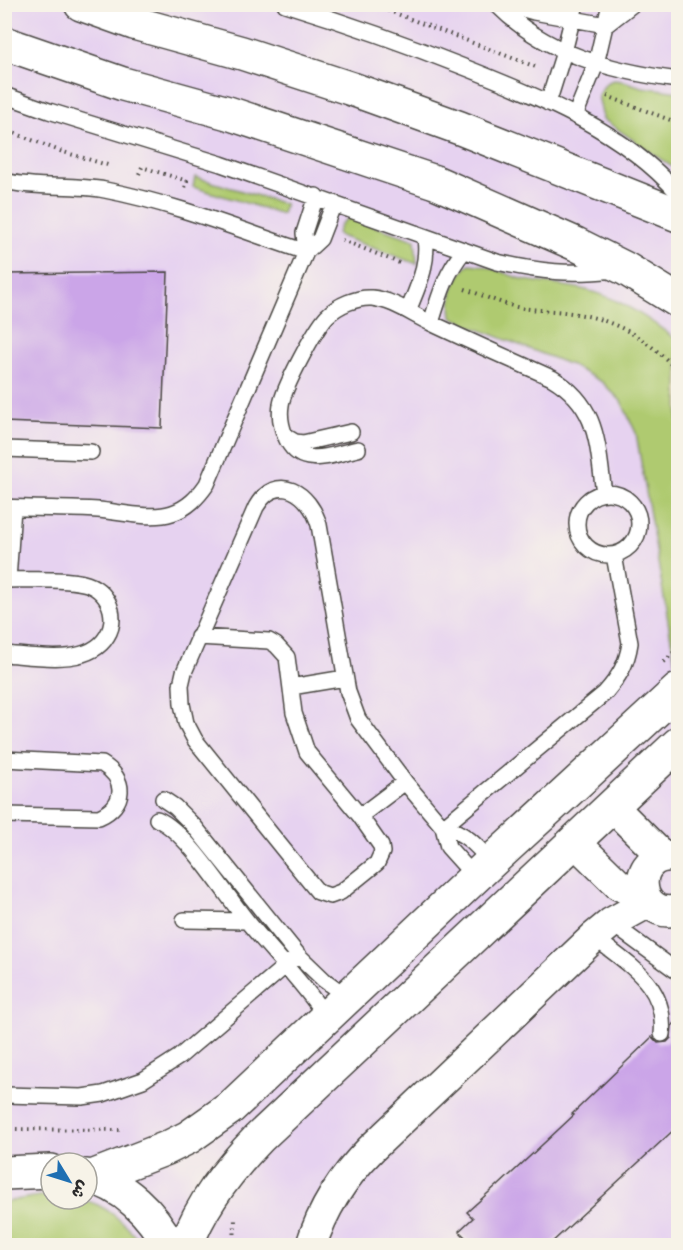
<svg xmlns="http://www.w3.org/2000/svg" width="683" height="1250" font-family="'Balsamiq Sans','Playpen Sans Arabic',sans-serif">
<style>
.built{fill:#e6d2f0;fill-rule:evenodd}
.green{fill:#afca70;stroke:#6d7a4e;stroke-width:1.5}
.building{fill:#cba5e8}
.lines{fill:none;stroke-linecap:round;stroke-linejoin:round}
.service-casing{stroke:#494642;stroke-width:18}
.minor-casing{stroke:#494642;stroke-width:33}
.tertiary-casing{stroke:#494642;stroke-width:36}
.path{stroke:#494642;stroke-width:4;stroke-dasharray:1.5 4.5;stroke-linecap:butt}
.service{stroke:#fff;stroke-width:15}
.minor{stroke:#fff;stroke-width:30}
.tertiary{stroke:#fff;stroke-width:33}
</style>
<rect width="100%" height="100%" fill="#f7f3e8"/>
<filter id="ink" filterUnits="userSpaceOnUse"><feTurbulence type="fractalNoise" baseFrequency=".0167" numOctaves="2"/><feDisplacementMap in="SourceGraphic" scale="12" xChannelSelector="R" yChannelSelector="G"/><feConvolveMatrix kernelMatrix="1 2 1 2 8 2 1 2 1" color-interpolation-filters="sRGB"/></filter>
<filter id="wash" filterUnits="userSpaceOnUse"><feTurbulence type="fractalNoise" baseFrequency=".008" numOctaves="4" result="noise"/><feDisplacementMap in="SourceGraphic" scale="24" xChannelSelector="R" yChannelSelector="G"/><feGaussianBlur stdDeviation="1.35" result="paint"/><feColorMatrix in="noise" values="0 0 0 0 0 0 0 0 0 0 0 0 0 0 0 0 0 1.4 0 .05"/><feComposite in="paint" operator="in"/></filter>
<g filter="url(#wash)">
<rect width="100%" height="100%" fill="#f0e2c6"/>
<!-- built -->
<path class="built" d="M 5,5 L 678,5 L 678,1245 L 5,1246 ZM 51,1163 L 87,1163 L 87,1199 L 51,1199 Z"/>
<!-- green -->
<path class="green" d="M 613,80 L 623,81 L 642,87 L 678,92 L 678,171 L 603,119 L 598,95 L 606,83 Z
M 195,177 L 285,204 L 282,214 L 193,187 Z
M 347,219 L 353,219 L 415,240 L 417,264 L 340,236 L 337,233 L 341,224 Z
M 469,264 C 491,264 506,276 526,280 C 546,284 566,285 586,290 C 620,298 651,320 678,341 L 678,658 L 675,662 L 636,433 L 621,401 L 602,382 L 571,365 L 473,327 L 452,317 C 449,294 453,281 469,264 Z
M 39,1196 L 51,1196 L 51,1199 C 60,1199 70,1198 79,1199 C 106,1203 127,1225 143,1245 L 5,1245 L 5,1202 Z"/>
<g id="blocks">
<!-- building -->
<path class="building" d="M 168,272 L 162,428 L 4,422 L 4,274 Z
M 678,1020 L 678,1126 L 549,1245 L 473,1245 L 459,1231 L 473,1218 L 467,1212 L 497,1185 L 498,1186 L 574,1115 L 572,1114 L 652,1037 L 658,1043 L 667,1042 L 671,1038 L 672,1026 Z"/>
</g>
</g>
<g filter="url(#ink)">
<use href="#blocks" fill-opacity="0" stroke="#494642" stroke-width="1.5"/>
<g class="lines">
<defs>
<path id="service" d="M 285,4 C 347,23 409,45 469,69 C 545,99 623,131 678,193
M 496,4 C 545,54 611,71 678,80
M 506,4 L 534,12 L 606,25 L 633,4
M 4,95 L 49,111 L 221,164 L 497,262 C 541,272 569,275 615,270
M 548,103 L 564,52 L 576,4
M 575,116 L 596,64 L 610,4
M 4,181 C 37,189 72,184 105,190 C 173,203 240,230 306,252
M 306,252 L 304,233 L 316,196
M 408,311 C 418,286 429,265 425,237
M 431,323 C 439,297 446,272 464,251
M 285,436 L 295,442 L 303,443 L 351,432
M 4,449 L 91,452
M 358,449 C 343,452 324,460 308,457 C 287,453 278,424 281,405 C 283,389 315,329 327,316 C 338,305 357,297 372,298 C 393,300 413,315 431,323 C 471,342 512,360 552,378 C 599,406 597,444 604,493
M577 524a31 31 0 1 1 62 0a31 31 0 1 1-62 0Z
M 4,507 C 36,509 67,508 98,510 C 120,512 151,520 172,513 C 188,508 198,497 207,484 L 306,252 L 320,239 L 334,203
M 4,580 C 25,580 69,578 87,584 C 99,588 108,598 111,610 C 113,619 112,628 107,636 C 89,667 35,656 4,654
M 8,580 L 13,508
M 198,637 L 269,641 L 276,645 L 287,657 L 294,713 L 307,752 L 360,816 L 381,846 L 382,852 L 377,863 L 341,892 L 330,896 L 318,892 L 313,886 L 195,740 L 186,723 L 182,704 L 181,685 L 184,672 L 256,507 C 277,471 310,493 319,525 L 348,692 L 358,719 L 405,782 L 443,827 L 448,847 L 475,877
M 291,687 L 345,678
M 4,759 L 102,764 C 127,779 126,805 99,817 L 4,815
M 163,799 L 175,807 L 194,826 L 298,955 L 324,980 L 347,997
M 360,816 L 405,782
M 157,819 C 187,832 225,894 247,921 C 273,953 303,982 326,1017
M 443,827 L 605,693 C 619,677 627,664 630,643 L 614,555
M 443,827 C 465,832 477,846 491,862
M 184,920 L 247,921
M 611,923 L 678,972
M 594,937 C 628,965 667,984 662,1034
M 4,1095 L 82,1097 L 103,1094 L 143,1080 L 179,1057 L 298,955"/>
<path id="minor" d="M 612,806 L 662,856
M 575,842 L 619,885 L 628,889 L 643,892
M 678,857 C 628,848 634,922 678,910
M 311,1246 C 323,1207 343,1177 371,1149 L 594,937 L 611,923 L 649,902"/>
<path id="tertiary" d="M 81,4 L 134,23 L 242,53 L 352,89 L 460,128 L 678,215
M 4,43 L 123,84 L 228,113 L 435,182 L 576,244 L 626,269 L 678,301
M 4,1173 L 51,1171
M 87,1176 C 123,1184 153,1214 169,1246
M 92,1177 L 167,1148 L 189,1137 L 230,1108 L 491,862 L 678,690
M 186,1246 C 201,1204 229,1169 259,1138 L 678,744"/>
</defs>
<!-- service casing -->
<use href="#service" class="service-casing"/>
<!-- minor casing -->
<use href="#minor" class="minor-casing"/>
<!-- tertiary casing -->
<use href="#tertiary" class="tertiary-casing"/>
<!-- path -->
<path class="path" d="M 371,4 L 536,67
M 607,96 L 678,123
M 4,129 L 60,151 L 111,166
M 139,174 L 142,167 L 187,181 L 185,188 L 187,189
M 342,240 L 402,264
M 465,289 C 482,295 499,303 517,307 C 537,311 557,310 577,314 C 616,320 653,342 678,372
M 664,662 L 678,648
M 4,1129 L 124,1130
M 234,1246 L 235,1219"/>
<!-- service -->
<use href="#service" class="service"/>
<!-- minor -->
<use href="#minor" class="minor"/>
<!-- tertiary -->
<use href="#tertiary" class="tertiary"/>
</g>
</g>
<!-- margin -->
<rect width="683" height="1250" fill="none" stroke="#f7f3e8" stroke-width="24"/>
<!-- north arrow -->
<g transform="translate(69 1181) rotate(128)"><circle r="28" fill="#f7f3e8" stroke="#a5a39c" stroke-width="1.5"/>
<path d="M0-4.5L10 22L0 15L-10 22Z" fill="#1f6fb2"/>
<text y="-9" font-size="16" font-weight="bold" text-anchor="middle" fill="#2b2b2b">ش</text>
</g>
</svg>
